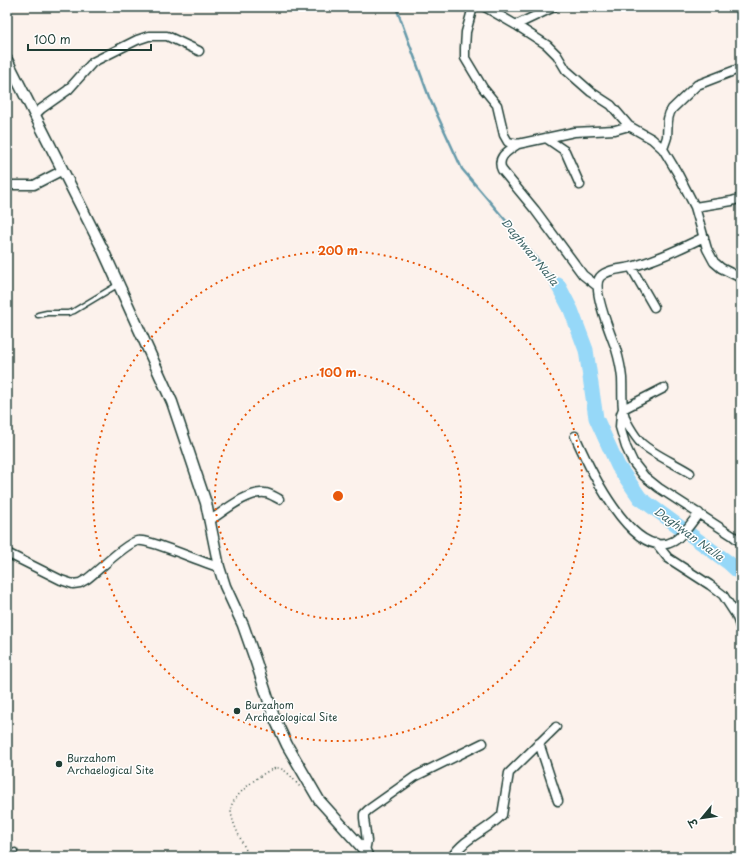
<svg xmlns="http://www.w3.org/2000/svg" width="748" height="864" font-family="'Playpen Sans','Playpen Sans Deva',sans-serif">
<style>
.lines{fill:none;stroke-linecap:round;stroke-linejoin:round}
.stream{stroke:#669aaa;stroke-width:2.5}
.river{stroke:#96d8f8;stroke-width:15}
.service-casing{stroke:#1f3d34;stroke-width:7}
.minor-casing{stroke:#1f3d34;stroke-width:11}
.tertiary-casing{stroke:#1f3d34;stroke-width:13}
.path{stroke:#1f3d34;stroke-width:1.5;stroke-dasharray:1 3;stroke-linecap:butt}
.service{stroke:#fff;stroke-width:4}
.minor{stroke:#fff;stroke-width:8}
.tertiary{stroke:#fff;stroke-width:10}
.ring{fill:none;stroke:#e8590c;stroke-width:2;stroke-dasharray:2 4}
.poi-dot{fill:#1f3d34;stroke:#fff;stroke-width:1.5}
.labels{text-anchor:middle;stroke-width:3;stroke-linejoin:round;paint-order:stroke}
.poi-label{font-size:10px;fill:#1f3d34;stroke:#fff;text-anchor:start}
.water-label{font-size:11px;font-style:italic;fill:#3d6465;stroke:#fff}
.centre{fill:#e8590c;stroke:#fff;stroke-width:2}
.ring-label{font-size:12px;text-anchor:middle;font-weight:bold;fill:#e8590c;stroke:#fff;stroke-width:3;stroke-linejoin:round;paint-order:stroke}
</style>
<rect width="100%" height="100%" fill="#fcf2ec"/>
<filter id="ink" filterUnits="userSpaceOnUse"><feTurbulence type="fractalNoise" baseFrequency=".025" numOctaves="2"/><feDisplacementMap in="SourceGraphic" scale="8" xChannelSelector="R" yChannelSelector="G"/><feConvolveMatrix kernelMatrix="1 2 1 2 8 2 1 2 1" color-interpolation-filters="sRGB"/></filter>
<g filter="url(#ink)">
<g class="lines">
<!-- stream -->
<path class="stream" d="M 396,7 L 429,97 L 462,169 L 507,222 L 558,285"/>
<!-- river -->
<path class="river" d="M 558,285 L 571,310 L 586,350 L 596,418 L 618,466 L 640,498 L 729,563 L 741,574"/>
<defs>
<path id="service" d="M 38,315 L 47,313 L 68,313 L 74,311 L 119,284
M 7,854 L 15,851"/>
<path id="minor" d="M 473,7 L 466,32 L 465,48 L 465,58 L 483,88 L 497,105 L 504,135 L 508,142 L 518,144 L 574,132 L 615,130 L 629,126
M 485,7 L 516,25 L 547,45 L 557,55 L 566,70 L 591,92 L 611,105 L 629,126 L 652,139 L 663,149 L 678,174 L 695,207 L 707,249 L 714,262 L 721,268 L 741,278
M 516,25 L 554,7
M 35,115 L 41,109 L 68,90 L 93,62 L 137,40 L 149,36 L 167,36 L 199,51
M 546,138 L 565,151 L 580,185
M 518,144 C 508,151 496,157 502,170 L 535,210 L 583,275 L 597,286
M 663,149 C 664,145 666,141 667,137 C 668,127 666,117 672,109 L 697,85 L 741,68
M 7,185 L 34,185 L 63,170
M 695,207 L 732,201 L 741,198
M 631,267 L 654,307
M 664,388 L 623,409 L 621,414 L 620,427 L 626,447 L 633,462 L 644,476 L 659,488 L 733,536 L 741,542
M 575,436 C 587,463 633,564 674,541 C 684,535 692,522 699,513
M 690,473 C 676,464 653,454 641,443 C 636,438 632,431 629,426 C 620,412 623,395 622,378 C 621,368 619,359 616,349 C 611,335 591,288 600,277 C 607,269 622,269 631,267 C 657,260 680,249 704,237
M 209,521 C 223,512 247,491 265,493 C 269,493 275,497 279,499
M 656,543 L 668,558 L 710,585 L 723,595 L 736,615 L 741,629
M 7,553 L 61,580 L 73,584 L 80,583 L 87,579 C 98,571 125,544 137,541 C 149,538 202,563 219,567
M 539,743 L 558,801
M 365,851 L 367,841 L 364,818 L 364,814 L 368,810 L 416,776 L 483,743
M 452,857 C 465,837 487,831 502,815 L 509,773 L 556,727"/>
<path id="tertiary" d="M 7,60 L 103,250 L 172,402 L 206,503 L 219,567 L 225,586 L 243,625 L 256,662 L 274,717 L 287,745 L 319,800 L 365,851 L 368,857"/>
</defs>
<!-- service casing -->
<use href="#service" class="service-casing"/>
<!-- minor casing -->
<use href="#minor" class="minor-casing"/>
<!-- tertiary casing -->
<use href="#tertiary" class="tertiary-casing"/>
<!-- path -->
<path class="path" d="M 249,857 C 244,844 230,822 231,808 C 231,797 267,767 278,768 C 287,769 295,782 301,788"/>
<!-- service -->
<use href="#service" class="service"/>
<!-- minor -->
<use href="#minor" class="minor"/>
<!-- tertiary -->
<use href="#tertiary" class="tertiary"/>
</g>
</g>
<!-- distance rings -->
<g class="ring">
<circle cx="338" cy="496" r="123"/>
<circle cx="338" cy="496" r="245"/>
</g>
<!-- markers -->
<g class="poi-dot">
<circle cx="237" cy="711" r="4"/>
<circle cx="59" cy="764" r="4"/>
</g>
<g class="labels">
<!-- poi labels -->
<g class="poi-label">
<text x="245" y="709">Burzahom<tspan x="245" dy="12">Archaeological Site</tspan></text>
<text x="67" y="762">Burzahom<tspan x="67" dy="12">Archaelogical Site</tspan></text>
</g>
<!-- water labels -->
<g class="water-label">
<text transform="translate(530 252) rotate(51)" y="4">Daghwan Nalla</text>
<text transform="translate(689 534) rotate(36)" y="4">Daghwan Nalla</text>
</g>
</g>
<circle cx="338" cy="496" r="6" class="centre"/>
<g class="ring-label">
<text x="338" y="255">200 m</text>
<text x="338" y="377">100 m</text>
</g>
<!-- margin -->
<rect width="748" height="864" fill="none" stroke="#fff" stroke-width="24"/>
<rect x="12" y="12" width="724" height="840" fill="none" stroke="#1f3d34" stroke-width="1.5" filter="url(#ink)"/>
<!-- north arrow -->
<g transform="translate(702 818) rotate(241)" stroke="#ffffff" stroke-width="3" paint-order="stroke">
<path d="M0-3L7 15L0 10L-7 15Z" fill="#1f3d34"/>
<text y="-6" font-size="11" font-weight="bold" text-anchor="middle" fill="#1f3d34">उ</text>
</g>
<!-- scale -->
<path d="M28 44v6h123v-6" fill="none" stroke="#1f3d34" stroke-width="2"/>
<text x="34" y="44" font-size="12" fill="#1f3d34" stroke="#ffffff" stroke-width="3" paint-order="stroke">100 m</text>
</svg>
